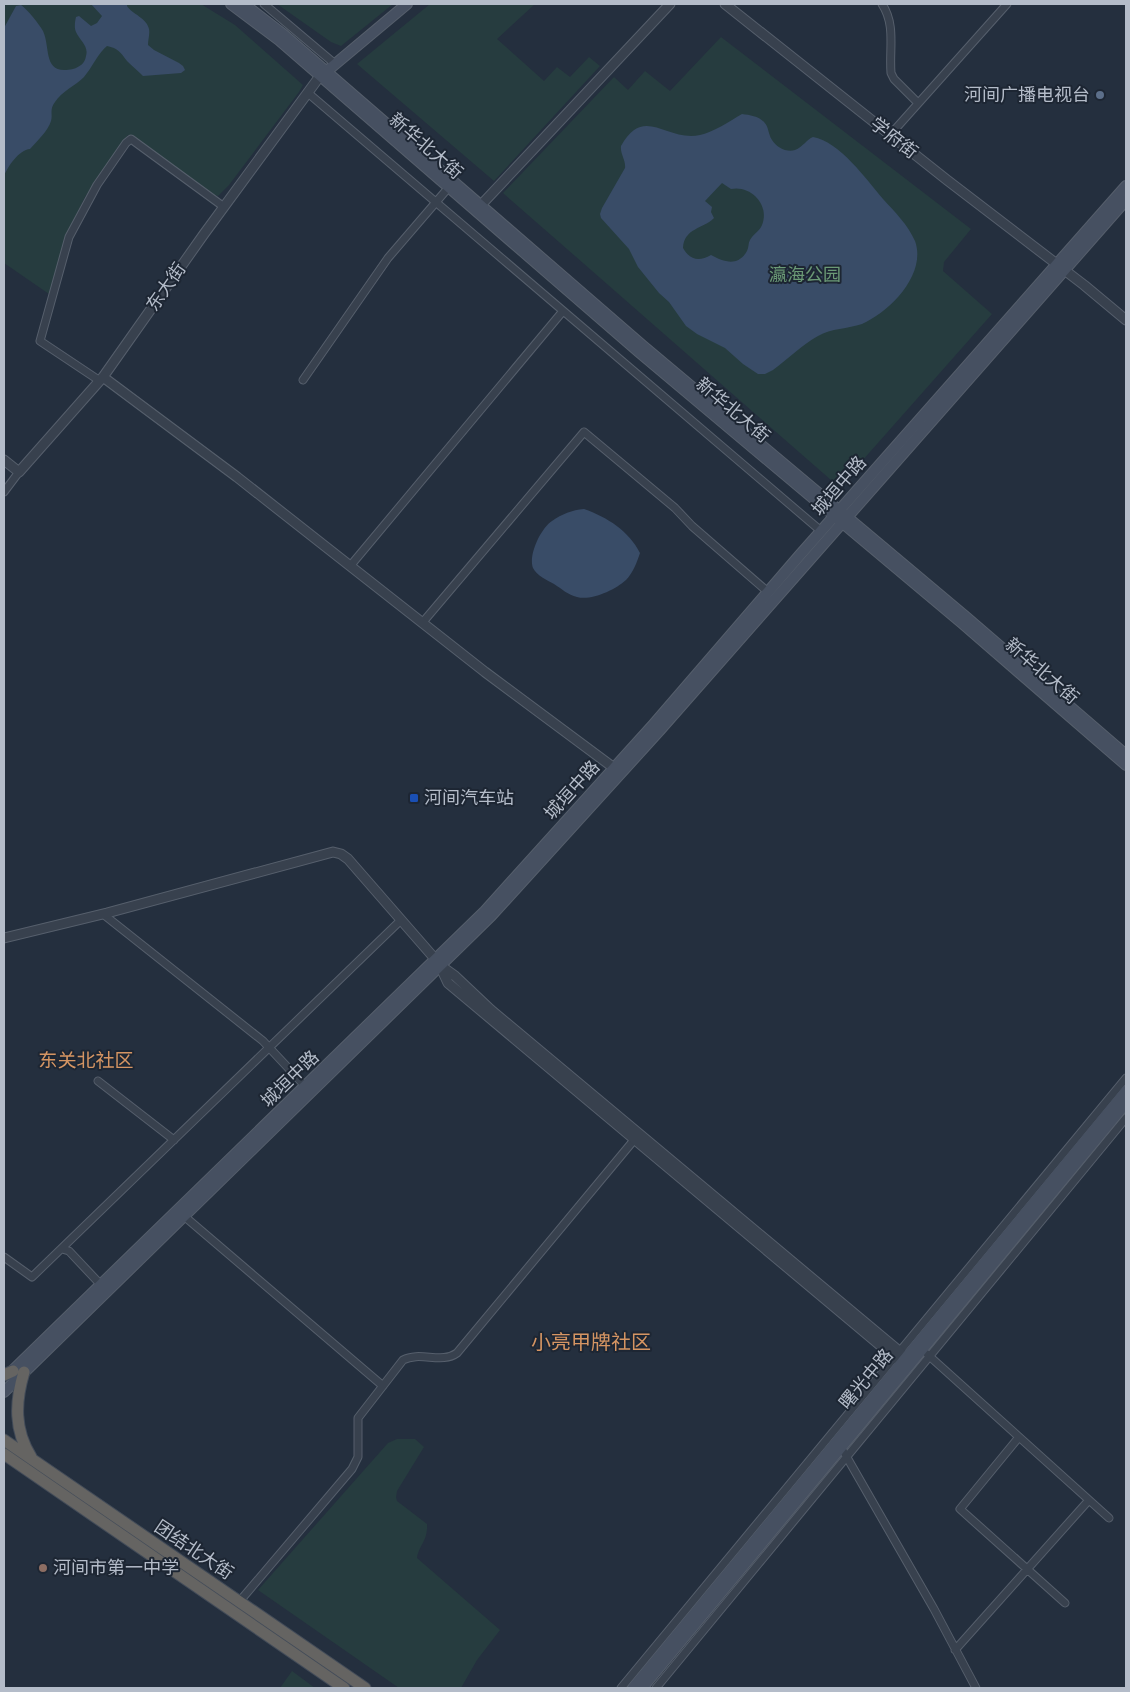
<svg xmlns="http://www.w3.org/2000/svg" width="1130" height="1692" font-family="'Nunito Sans','Noto Sans SC',sans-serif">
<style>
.green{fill:#263c3f}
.water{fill:#394c67;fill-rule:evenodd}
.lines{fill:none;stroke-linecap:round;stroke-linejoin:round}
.minor-casing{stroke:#565f6c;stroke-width:9}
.tertiary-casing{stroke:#565f6c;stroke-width:11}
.secondary-casing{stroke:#565f6c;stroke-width:12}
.trunk-casing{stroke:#434c59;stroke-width:13}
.minor{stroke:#38414e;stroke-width:7}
.tertiary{stroke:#38414e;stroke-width:9}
.secondary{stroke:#465061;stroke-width:10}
.trunk{stroke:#656462;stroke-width:11}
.service-dot{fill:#5c6f8a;stroke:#1d2633;stroke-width:2}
.transit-dot{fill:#1a4fb4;stroke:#1d2633;stroke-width:2}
.education-dot{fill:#8d6e63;stroke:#1d2633;stroke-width:2}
.labels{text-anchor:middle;stroke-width:4;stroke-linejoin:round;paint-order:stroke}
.poi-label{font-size:18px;fill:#b4bcc9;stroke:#1d2633;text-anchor:start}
.street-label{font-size:18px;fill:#b4bcc9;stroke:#1d2633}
.park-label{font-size:18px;fill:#6b9a76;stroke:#1d2633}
.neighbourhood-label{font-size:19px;fill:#d59563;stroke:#1d2633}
.quarter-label{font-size:20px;fill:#d59563;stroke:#1d2633}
</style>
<rect width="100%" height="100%" fill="#242f3e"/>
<!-- green -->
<path class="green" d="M 4,4 L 201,4 L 235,25 L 303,85 L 299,92 L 229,185 L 218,196 L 209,193 L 128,135 L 85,197 L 65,239 L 49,294 L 4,263 Z
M 277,4 L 393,4 L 341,46 L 331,42 Z
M 430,4 L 535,4 L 497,39 L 544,81 L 557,67 L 570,77 L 589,57 L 600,66 L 494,181 L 357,64 Z
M 721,37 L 971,229 L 944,262 L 943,271 L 992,314 L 839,487 L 503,193 L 614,77 L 628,90 L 645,71 L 670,91 Z
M 397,1439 L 415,1439 L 424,1447 L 397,1491 L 396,1497 L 397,1501 L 427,1524 C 428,1541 419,1545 417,1558 L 500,1630 L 477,1660 L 461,1688 L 399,1688 L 258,1590 L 388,1443 Z
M 292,1671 L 315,1688 L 280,1688 Z"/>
<!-- water -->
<path class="water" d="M 91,4 L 127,4 L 127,6 C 132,14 147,18 149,29 C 150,34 148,40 148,45 L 154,50 L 179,63 L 183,66 L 185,70 L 181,73 L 143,76 C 138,71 132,66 127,61 C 121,53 118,48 107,46 C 99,52 91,69 84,77 C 75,86 62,91 55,102 C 49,110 53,114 51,121 C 48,131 37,141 30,149 C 19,150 8,166 4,176 L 4,28 L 16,6 L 21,5 C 28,10 39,24 43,31 C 51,48 42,76 73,69 C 80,67 85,63 86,56 C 89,46 80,41 76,32 C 74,28 75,21 76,17 L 79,16 L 91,26 L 97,23 L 102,16 Z
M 742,114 C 750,115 758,116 764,122 C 769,127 768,134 772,140 C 776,147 787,153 795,150 C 803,147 807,139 813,137 C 840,142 866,179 883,199 C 895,212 908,225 915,241 C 927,274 890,312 862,324 C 848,329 831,328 818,336 C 802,345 788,359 773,370 L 765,374 L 758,374 L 743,364 L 725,348 L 697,334 L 686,326 L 669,302 L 659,293 L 638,267 L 629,249 L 601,218 L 600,214 L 602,208 L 625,168 C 626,160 620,154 621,146 C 644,104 666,142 700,135 C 712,133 730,121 742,114 ZM 722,183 L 731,189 C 751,185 770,205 762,225 C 760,231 753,234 750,240 C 748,243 749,247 747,251 C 738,267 724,262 711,255 C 699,262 690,260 683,248 C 684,228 703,229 714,218 L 711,212 L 712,207 L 705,201 Z
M 584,509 C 607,517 629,531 640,553 C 637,562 633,573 626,580 C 615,590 591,601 577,597 C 568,595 562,589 554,584 C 547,580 537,576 533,568 C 528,555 541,528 552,521 C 562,514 572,510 584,509 Z"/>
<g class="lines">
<defs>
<path id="minor" d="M 264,4 L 335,64
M 882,4 C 896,25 889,49 891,73 L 894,79 L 918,103
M 308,93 L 821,531
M 890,135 L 1007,4
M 303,380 L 388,258 L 449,187
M 100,381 L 40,341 L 69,237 L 97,185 L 126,143 L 131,139 L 224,207
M 4,492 L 19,472
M 351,565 L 563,311
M 423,622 L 584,432 L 675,508 L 692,526 L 768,592
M 103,914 L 263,1041 L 306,1087
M 98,1081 L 174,1140
M 184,1216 L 383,1386
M 62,1249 L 69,1251 L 101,1285
M 4,1257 L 32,1277 L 401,920
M 927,1354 L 1109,1518
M 1019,1437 L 960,1509 L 1065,1603
M 841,1447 L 934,1609 L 976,1688
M 239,1602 L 352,1469 L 358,1457 L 358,1418 L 403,1360 C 420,1351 442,1364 457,1353 L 634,1140
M 955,1650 L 1089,1500
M 621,1688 L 1126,1078
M 656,1688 L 1126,1118"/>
<path id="tertiary" d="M 725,4 L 947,180 L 1084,285 L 1126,320
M 481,205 L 670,4
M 103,377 L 237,477 L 485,672 L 614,768
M 4,460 L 19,472 L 103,377 L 204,234 L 320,76
M 4,938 L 107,913 L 333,852 L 341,854 L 348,859 L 436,960 L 440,966 L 448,983 L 906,1367
M 441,966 L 455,976 L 491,1010 L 911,1361"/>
<path id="secondary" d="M 231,4 L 279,40 L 639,352 L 962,623 L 1126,765
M 244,4 L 284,35 L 643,346 L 966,617 L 1126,755
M 321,76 L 407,4
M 8,1375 L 485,911 L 653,725 L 799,556 L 1126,186
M 4,1392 L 491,916 L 660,730 L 1126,200
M 633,1688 L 1126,1091
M 642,1688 L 1126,1103"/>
<path id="trunk" d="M 24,1372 C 15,1402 14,1430 31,1457
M 4,1375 L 13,1371
M 4,1440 L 365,1688
M 4,1454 L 344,1688"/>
</defs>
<!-- minor casing -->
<use href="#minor" class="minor-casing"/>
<!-- tertiary casing -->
<use href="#tertiary" class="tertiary-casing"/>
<!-- secondary casing -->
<use href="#secondary" class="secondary-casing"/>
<!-- trunk casing -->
<use href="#trunk" class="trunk-casing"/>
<!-- minor -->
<use href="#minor" class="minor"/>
<!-- tertiary -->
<use href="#tertiary" class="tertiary"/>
<!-- secondary -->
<use href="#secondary" class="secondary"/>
<!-- trunk -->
<use href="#trunk" class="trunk"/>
</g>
<!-- markers -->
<circle class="service-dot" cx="1100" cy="95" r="5"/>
<rect class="transit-dot" x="409" y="793" width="10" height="10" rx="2.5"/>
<circle class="education-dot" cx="43" cy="1568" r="5"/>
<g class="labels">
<!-- poi labels -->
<g class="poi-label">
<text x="1090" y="101" text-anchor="end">河间广播电视台</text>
<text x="424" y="804">河间汽车站</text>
<text x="53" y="1574">河间市第一中学</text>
</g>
<!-- street labels -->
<g class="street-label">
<text transform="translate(894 138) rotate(38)" y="6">学府街</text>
<text transform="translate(426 146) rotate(41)" y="6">新华北大街</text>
<text transform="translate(166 287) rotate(-55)" y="6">东大街</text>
<text transform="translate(733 410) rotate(40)" y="6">新华北大街</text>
<text transform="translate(839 486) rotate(-49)" y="6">城垣中路</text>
<text transform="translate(1042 671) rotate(41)" y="6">新华北大街</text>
<text transform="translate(572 790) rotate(-48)" y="6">城垣中路</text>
<text transform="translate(290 1079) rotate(-44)" y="6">城垣中路</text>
<text transform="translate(866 1379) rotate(-50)" y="6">曙光中路</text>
<text transform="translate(194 1550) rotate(34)" y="6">团结北大街</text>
</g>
<!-- park labels -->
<g class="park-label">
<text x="805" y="281">瀛海公园</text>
</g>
<!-- neighbourhood labels -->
<g class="neighbourhood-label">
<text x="86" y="1067">东关北社区</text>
</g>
<!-- quarter labels -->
<g class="quarter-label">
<text x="591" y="1349">小亮甲牌社区</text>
</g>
</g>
<!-- border -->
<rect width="1130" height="1692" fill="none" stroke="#b4bcc9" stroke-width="10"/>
</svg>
